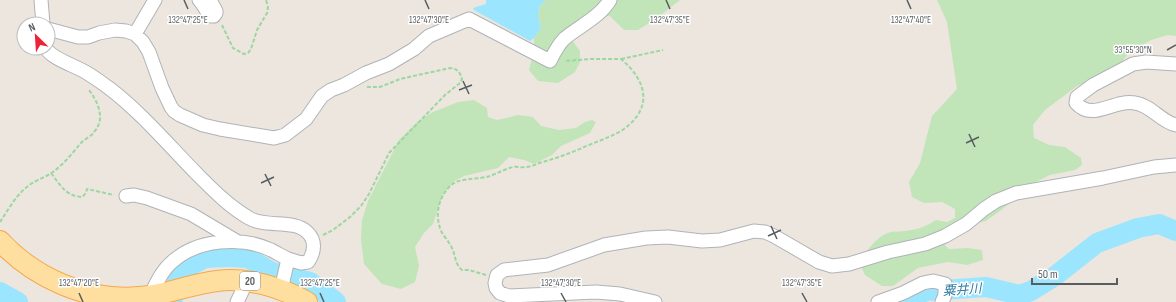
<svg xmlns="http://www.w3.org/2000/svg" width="1176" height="302" font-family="'Sofia Sans Condensed','Noto Sans JP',sans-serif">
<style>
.green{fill:#c1e5b9}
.water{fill:#9be5ff}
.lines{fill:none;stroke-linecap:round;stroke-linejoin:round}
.river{stroke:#9be5ff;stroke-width:20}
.minor-casing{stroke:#b0b3b7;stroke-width:15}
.primary-casing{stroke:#f5a94e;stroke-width:22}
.path{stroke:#9cd7a1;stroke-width:2;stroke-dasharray:4 2;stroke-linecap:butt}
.minor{stroke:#fff;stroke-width:13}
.primary{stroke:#ffdfa0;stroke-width:20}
.ticks{fill:none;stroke:#585d60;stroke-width:1.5}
.labels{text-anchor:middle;stroke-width:3;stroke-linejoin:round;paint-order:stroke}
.shield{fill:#fff;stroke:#8a8e90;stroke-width:1}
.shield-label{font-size:11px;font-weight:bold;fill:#585d60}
.water-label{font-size:13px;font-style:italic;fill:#337ba1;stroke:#fff}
.ticks-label{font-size:10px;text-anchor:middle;fill:#585d60;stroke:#fff;stroke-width:3;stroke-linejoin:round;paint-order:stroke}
</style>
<rect width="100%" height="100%" fill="#ece6de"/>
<!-- green -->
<path class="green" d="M 546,0 L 680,0 L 656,19 L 638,30 L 624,30 L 610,16 L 589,18 L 572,40 L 580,51 L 580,62 L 575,72 L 558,83 L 538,81 L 529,70 L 534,51 L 534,38 L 541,28 L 538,16 L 540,5 Z
M 937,0 L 1176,0 L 1176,36 L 1168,35 L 1151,40 L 1128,54 L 1115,70 L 1077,86 L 1045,110 L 1033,125 L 1034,138 L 1049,145 L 1065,147 L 1081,158 L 1082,165 L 1075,170 L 1050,175 L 1034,183 L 1000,211 L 986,221 L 973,224 L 943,240 L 945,245 L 949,249 L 968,248 L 982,250 L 983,260 L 967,265 L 948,262 L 918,268 L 893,286 L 882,286 L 865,275 L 859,262 C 867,251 877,235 891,232 C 895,231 900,232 904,231 C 917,230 925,227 936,220 L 947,222 L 955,218 L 955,209 L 942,202 L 924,203 L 912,197 L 909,182 L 920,163 L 932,116 L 957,89 L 947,22 Z
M 474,100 L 487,108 L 488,117 L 497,120 L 518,115 L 533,117 L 541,126 L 559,130 L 576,128 L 585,122 L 592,120 L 596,122 L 590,133 L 561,146 L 552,155 L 534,164 L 524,160 L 509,157 L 498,168 L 464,176 L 453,182 L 443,194 L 433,224 L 424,233 L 415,247 L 419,266 L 415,282 L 401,289 L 382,284 L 364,264 L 361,239 L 362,220 L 368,201 L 399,140 L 417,122 L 433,112 L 458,102 Z"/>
<!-- water -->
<path class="water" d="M 486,0 L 546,0 L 540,5 L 538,16 L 541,28 L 534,38 L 530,41 L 474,10 L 473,8 L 486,4 Z"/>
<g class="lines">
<!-- river -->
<path class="river" d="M 0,292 L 18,302
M 172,302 L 178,279 L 190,266 L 205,258 L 228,257 L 248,258 L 272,272 L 310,282 L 336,302
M 896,302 L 927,291 L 986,287 L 1020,295 L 1031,291 L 1055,276 L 1097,243 L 1138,228 L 1159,224 L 1176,231"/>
<defs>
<path id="minor" d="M 41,0 L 43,24
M 199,0 C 204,5 206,11 210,16 L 214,16 L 216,13 L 216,11 L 210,0
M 48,29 L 78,37 L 88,37 L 99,33 L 115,30 L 126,31 L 135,34 L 143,42 L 149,52 L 162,88 L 171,107 L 174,111 L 180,115 L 203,125 L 220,129 L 274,138 L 285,135 L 306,119 L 322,96 L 331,90 L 344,85 L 366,73 L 389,64 L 414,49 L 429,36 L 469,19 L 550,61 C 554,53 558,45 564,39 C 579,26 599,18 610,0
M 135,34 L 155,0
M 46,48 C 50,58 76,66 87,73 C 94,77 102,83 109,88 C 142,113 171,148 200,177 C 215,192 230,207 249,218 C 265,228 294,219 307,232 C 316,240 315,252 308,262 L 301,263 L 288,259 L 281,290
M 1176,64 L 1146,62 L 1133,64 L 1093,85 L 1077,97 L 1076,103 C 1093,122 1113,99 1135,103 C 1151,105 1161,122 1176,125
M 126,196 L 134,195 L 147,198 L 191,214 L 238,242
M 150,296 C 156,284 162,270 172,262 C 197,239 241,236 271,250 C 277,253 282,256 288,259
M 237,302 L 247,281
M 655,302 L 620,294 L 596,292 L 509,296 L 500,293 L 496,288 L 495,283 L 497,275 L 504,270 L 548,265 L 604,245 L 646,238 L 668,237 L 702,241 L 720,240 L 754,231 L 765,232 L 774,236 L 819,262 L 832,266 L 849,264 L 888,252 L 925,244 L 945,236 L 966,224 L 984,209 L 996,201 L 1016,193 L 1103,178 L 1154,167 L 1176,165
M 878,302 L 903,293 L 923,283 L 933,281 L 945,284 L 945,295 L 942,302"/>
<path id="primary" d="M 0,241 C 34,278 88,302 139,297 C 166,295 191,284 217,281 C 247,277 281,287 307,302"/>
</defs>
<!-- minor casing -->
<use href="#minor" class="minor-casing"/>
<!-- primary casing -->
<use href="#primary" class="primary-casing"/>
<!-- path -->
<path class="path" d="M 222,25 L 233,48 L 244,54 L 248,53 L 251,49 L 257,30 L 267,13 L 268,7 L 266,0
M 621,59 L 663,50
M 51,173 C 61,186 66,196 82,197 L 86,193 L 87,189 L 114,195
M 0,222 C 8,210 16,195 28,186 C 34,181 43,178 50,174 C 61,167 72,154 80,144 C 84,139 91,137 94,132 C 106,119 98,102 89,90
M 323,235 L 333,230 L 350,217 L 361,206 L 369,194 L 389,153 L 445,95 L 460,83 L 462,79 C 460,72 458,69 450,68 L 400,79 L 380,87 L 366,87
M 486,275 L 469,270 L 462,270 C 454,263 456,255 451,246 C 448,240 442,235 440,228 C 435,213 439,197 450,186 C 459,177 478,180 490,176 C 498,173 505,169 513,167 C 517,166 521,168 525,167 C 530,167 535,165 539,163 C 554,159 568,154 582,148 C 595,142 612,137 624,129 C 654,107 646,80 621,59 L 591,59 L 564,61"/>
<!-- minor -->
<use href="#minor" class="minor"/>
<!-- primary -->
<use href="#primary" class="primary"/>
</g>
<!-- ticks -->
<path class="ticks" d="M 184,0 L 188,9M 425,0 L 429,9M 666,0 L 670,9M 907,0 L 911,9M 1167,50 L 1176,45M 463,81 L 469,94M 459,90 L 472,85M 969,134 L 975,147M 966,143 L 979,137M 265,174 L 271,186M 261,183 L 274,177M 771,226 L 777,239M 768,236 L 781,230M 79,293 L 83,302M 320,293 L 324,302M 561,293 L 566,302M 802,293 L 807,302"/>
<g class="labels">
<!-- shield labels -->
<rect class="shield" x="240" y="272" width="20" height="18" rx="3"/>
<g class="shield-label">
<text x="250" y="285">20</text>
</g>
<!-- water labels -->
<g class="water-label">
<text transform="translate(962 289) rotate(-4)" y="5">粟井川</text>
</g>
</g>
<g class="ticks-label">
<text x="188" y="23">132°47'25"E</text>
<text x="670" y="23">132°47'35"E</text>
<text x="429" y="23">132°47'30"E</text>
<text x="911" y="23">132°47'40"E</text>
<text x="1133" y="53">33°55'30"N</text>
<text x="79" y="286">132°47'20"E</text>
<text x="320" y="286">132°47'25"E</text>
<text x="561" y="286">132°47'30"E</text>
<text x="802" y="286">132°47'35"E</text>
</g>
<!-- north arrow -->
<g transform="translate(36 36) rotate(335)"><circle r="19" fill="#ffffff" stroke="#bcbebf"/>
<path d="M0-3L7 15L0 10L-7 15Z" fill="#ed2236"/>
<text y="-6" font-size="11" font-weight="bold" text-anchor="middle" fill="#585d60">N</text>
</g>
<!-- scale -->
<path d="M1032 278v6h85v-6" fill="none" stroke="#585d60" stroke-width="2"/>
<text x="1038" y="278" font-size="12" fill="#585d60" stroke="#ffffff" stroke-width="3" paint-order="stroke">50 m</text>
</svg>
